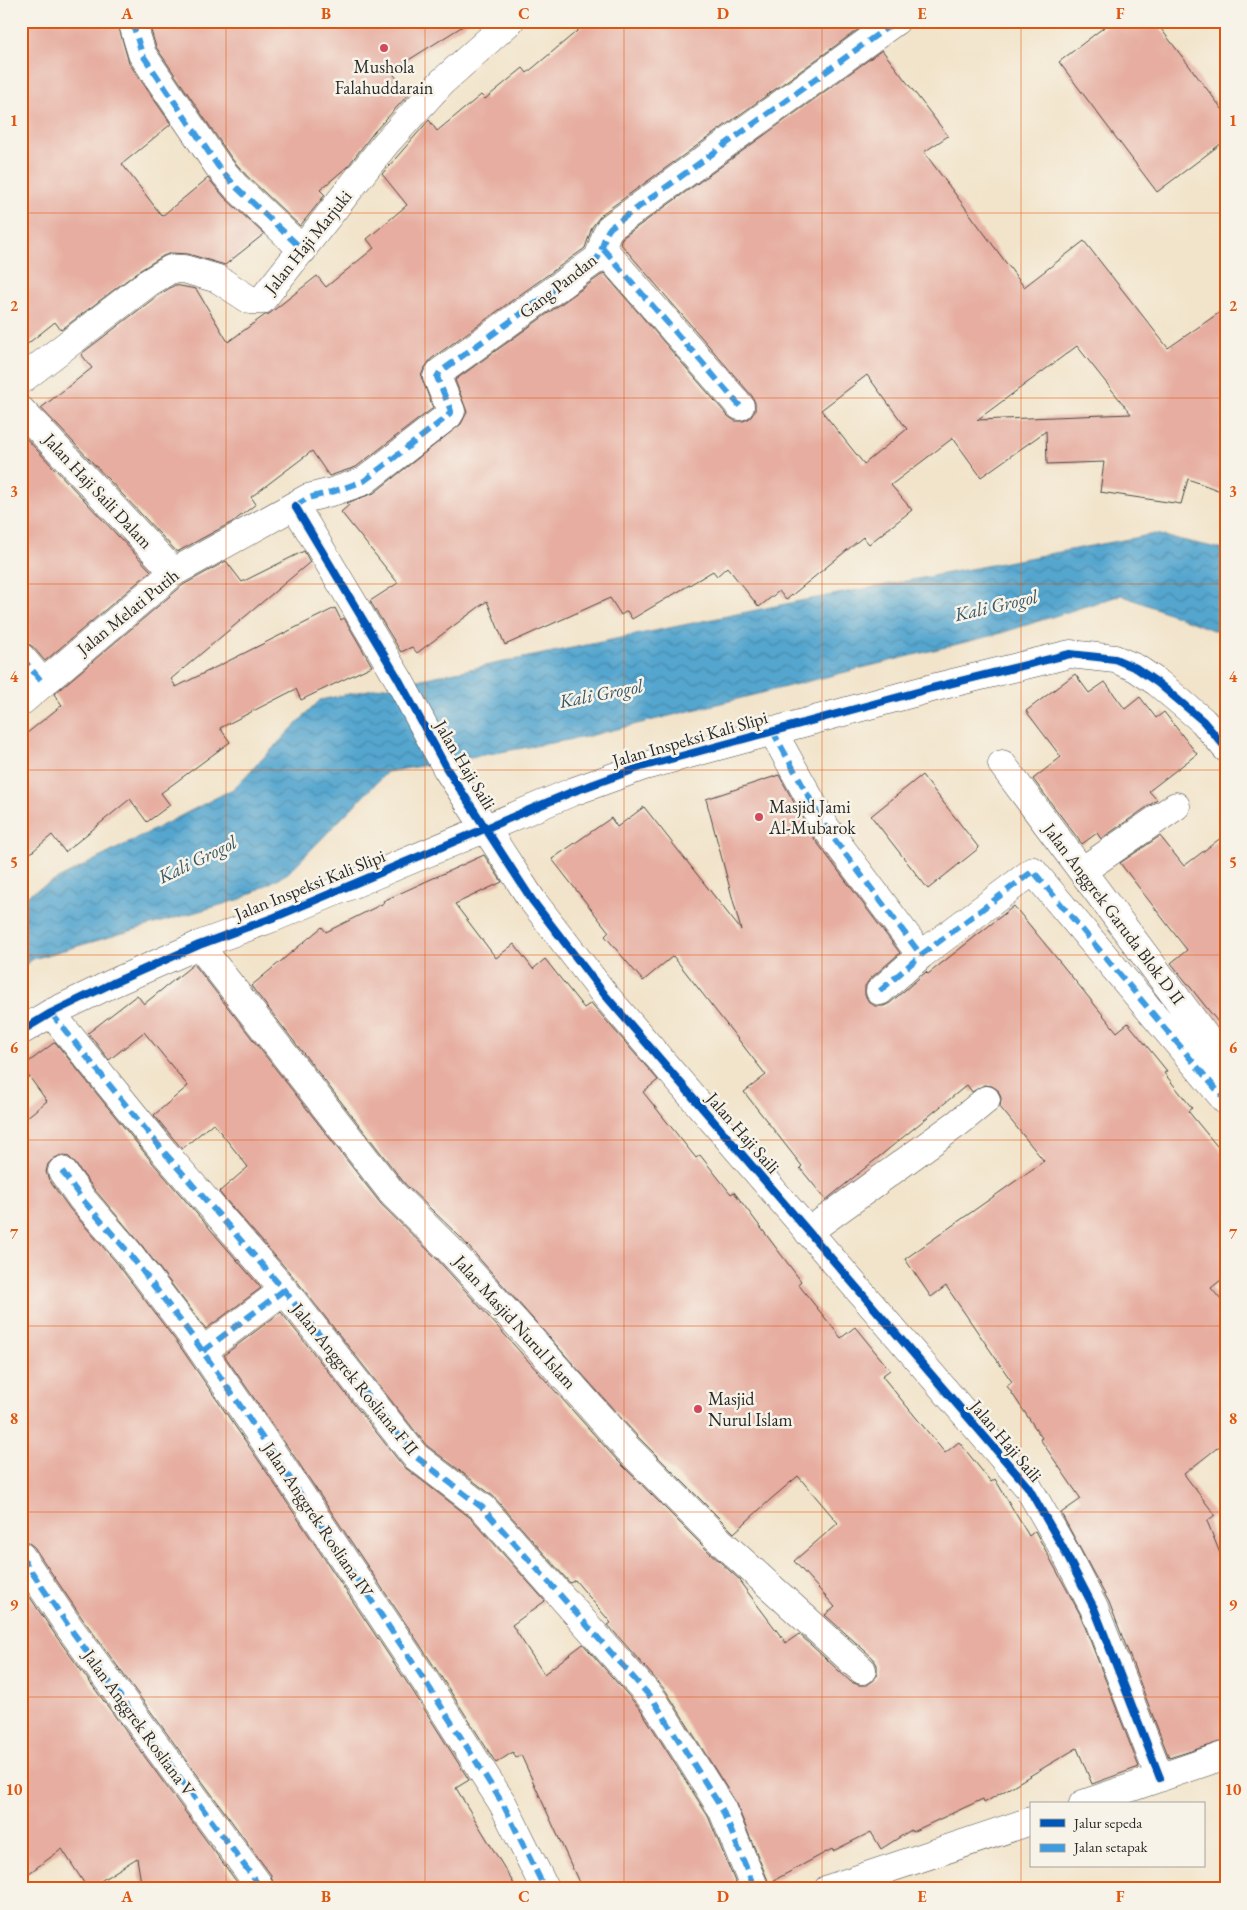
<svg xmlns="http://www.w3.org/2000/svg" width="1247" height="1910" font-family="'EB Garamond',serif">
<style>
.water{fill:url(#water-waves);stroke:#40687d}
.building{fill:#e6ada0;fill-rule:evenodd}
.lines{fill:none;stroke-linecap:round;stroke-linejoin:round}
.minor-casing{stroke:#494743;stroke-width:29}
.tertiary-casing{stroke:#494743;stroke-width:29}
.path{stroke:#494743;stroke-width:3;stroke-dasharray:1 4;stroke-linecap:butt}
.minor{stroke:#fff;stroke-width:28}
.tertiary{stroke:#fff;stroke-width:28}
.quiet{stroke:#3d9ce1;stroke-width:6;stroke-dasharray:12 6;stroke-linecap:butt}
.cycleway-casing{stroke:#f7f3e8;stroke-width:11}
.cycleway{stroke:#0057b8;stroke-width:8}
.grid{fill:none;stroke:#df570e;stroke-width:1;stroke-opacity:0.55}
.poi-dot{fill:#d1495b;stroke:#f7f3e8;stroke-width:2}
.labels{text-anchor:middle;stroke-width:5;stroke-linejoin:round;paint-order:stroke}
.poi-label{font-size:18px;fill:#2b2b2b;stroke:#f7f3e8;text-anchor:start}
.street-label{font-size:18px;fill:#2b2b2b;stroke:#f7f3e8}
.water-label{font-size:19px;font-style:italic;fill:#395664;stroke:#f7f3e8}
.neatline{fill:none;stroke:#df570e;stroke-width:2}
.grid-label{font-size:16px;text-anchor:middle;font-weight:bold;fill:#df570e}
</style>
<defs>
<pattern id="water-waves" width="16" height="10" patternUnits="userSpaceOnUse" patternTransform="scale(1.25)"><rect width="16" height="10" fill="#54a6cf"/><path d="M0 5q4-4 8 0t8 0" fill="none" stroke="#4687a8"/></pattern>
</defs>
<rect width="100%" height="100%" fill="#f7f3e8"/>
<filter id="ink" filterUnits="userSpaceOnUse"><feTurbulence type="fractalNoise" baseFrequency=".02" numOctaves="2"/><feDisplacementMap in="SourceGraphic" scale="10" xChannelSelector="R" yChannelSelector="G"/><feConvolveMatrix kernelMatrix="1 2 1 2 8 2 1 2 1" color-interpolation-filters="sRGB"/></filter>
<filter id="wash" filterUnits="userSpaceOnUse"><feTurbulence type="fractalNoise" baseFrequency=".0096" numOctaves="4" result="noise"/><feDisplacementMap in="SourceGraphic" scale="20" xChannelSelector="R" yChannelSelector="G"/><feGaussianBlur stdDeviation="1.12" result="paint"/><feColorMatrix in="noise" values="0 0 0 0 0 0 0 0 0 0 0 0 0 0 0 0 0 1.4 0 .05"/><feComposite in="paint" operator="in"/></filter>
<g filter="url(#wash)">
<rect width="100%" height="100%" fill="#f2e4cb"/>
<!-- water -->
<path class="water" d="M 1155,534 L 1226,550 L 1226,635 L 1121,595 L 998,634 L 585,737 L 387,772 L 288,873 L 241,899 L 33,959 L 21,969 L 21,898 L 233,789 L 320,700 L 800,601 Z"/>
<g id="blocks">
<!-- building -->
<path class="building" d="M 21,21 L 117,21 L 129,63 L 171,124 L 122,164 L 162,216 L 208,178 L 225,198 L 264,234 L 225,265 L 188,254 L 171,253 L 163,256 L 139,271 L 61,330 L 55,322 L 21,349 Z
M 148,21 L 471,21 L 391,71 L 409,94 L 374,132 L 348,166 L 320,190 L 325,195 L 300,226 L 247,176 L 232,159 L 156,47 Z
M 589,21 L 860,21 L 863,26 L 602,214 L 592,227 L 585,248 L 431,359 L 424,369 L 421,376 L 433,408 L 356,467 L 329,476 L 312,451 L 251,497 L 256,504 L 234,521 L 177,552 L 41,408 L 92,368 L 81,354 L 157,296 L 175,285 L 196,289 L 228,342 L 265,315 L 269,314 L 317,276 L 326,287 L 374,248 L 367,239 L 407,205 L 382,174 L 429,120 L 437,131 L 481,95 L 485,99 L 523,68 L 527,73 Z
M 1112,21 L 1155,21 L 1226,114 L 1226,140 L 1157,192 L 1059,62 Z
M 882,50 L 948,136 L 924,152 L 1024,287 L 1084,241 L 1168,348 L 1226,308 L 1226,493 L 1188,479 L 1181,504 L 1100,492 L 1104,462 L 1047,464 L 1046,431 L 981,477 L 953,438 L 891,485 L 912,510 L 869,544 L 863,537 L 786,600 L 779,591 L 759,607 L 727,567 L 717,576 L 713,571 L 632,619 L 627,611 L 621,615 L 610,598 L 505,645 L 487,601 L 417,653 L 412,647 L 401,652 L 370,601 L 398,583 L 341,512 L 349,505 L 347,503 L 374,493 L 461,424 L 467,412 L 455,380 L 604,273 L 728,416 L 735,421 L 743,421 L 750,418 L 755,411 L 755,403 L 752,396 L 620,243 L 622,238 ZM 1077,346 L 1131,414 L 977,420 ZM 867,375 L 907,429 L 864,464 L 821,410 Z
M 21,433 L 151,571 L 45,661 L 33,647 L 27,643 L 21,642 Z
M 304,551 L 310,562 L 171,679 L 176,687 L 335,608 L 341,620 L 344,618 L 372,666 L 301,700 L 296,689 L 220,728 L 230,742 L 161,793 L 170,805 L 147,822 L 130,799 L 65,852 L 52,835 L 21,861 L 21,738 L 62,705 L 54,694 L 183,585 L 226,561 L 242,582 Z
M 1075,674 L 1089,693 L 1105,682 L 1125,709 L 1140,697 L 1156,718 L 1164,712 L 1197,754 L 1149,791 L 1157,800 L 1101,839 L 1097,833 L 1082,844 L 1033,779 L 1061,757 L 1026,711 Z
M 779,775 L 813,837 L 900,953 L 870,979 L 865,986 L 865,995 L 869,1002 L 875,1006 L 884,1006 L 890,1003 L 926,972 L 928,974 L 1014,906 L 1117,1032 L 1128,1023 L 1167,1071 L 1164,1073 L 1192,1108 L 1188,1111 L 1226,1157 L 1226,1276 L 1211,1288 L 1226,1306 L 1226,1441 L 1184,1474 L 1215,1515 L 1207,1521 L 1226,1568 L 1226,1740 L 1169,1758 L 1109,1602 L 1061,1513 L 1081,1499 L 1040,1439 L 1042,1438 L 1007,1386 L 1012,1382 L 946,1286 L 931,1297 L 905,1259 L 1044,1161 L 1000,1107 L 1001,1098 L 998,1090 L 992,1086 L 984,1085 L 972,1092 L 967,1085 L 826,1200 L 800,1168 L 802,1166 L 744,1092 L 766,1075 L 673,956 L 643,981 L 605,936 L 609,932 L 552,859 L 611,818 L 617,827 L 644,807 L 741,930 L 706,799 Z
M 922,775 L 979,848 L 928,889 L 871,816 Z
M 1226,834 L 1226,1032 L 1171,963 L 1187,950 L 1120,863 L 1160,836 L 1184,866 Z
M 484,855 L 502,882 L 455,904 L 496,958 L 514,944 L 533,969 L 545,959 L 584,1008 L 591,1003 L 658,1080 L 643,1092 L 696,1158 L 700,1155 L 731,1194 L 734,1192 L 801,1281 L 798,1284 L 841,1338 L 855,1327 L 890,1370 L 882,1376 L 945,1453 L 959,1442 L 991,1482 L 995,1479 L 1029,1536 L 1035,1531 L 1080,1614 L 1139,1767 L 1092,1784 L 1077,1748 L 984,1803 L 983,1799 L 912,1832 L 911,1830 L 881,1849 L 871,1832 L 833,1851 L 832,1849 L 769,1883 L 735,1801 L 666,1691 L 608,1625 L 611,1623 L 575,1580 L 570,1583 L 493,1496 L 426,1445 L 296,1280 L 219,1192 L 248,1167 L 213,1123 L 182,1149 L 154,1115 L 188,1086 L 144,1032 L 109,1060 L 88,1033 L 137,995 L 144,1004 L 194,964 L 381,1204 L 437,1259 L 616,1459 L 708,1551 L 741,1581 L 740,1582 L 786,1643 L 799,1634 L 851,1682 L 859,1685 L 867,1685 L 874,1680 L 877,1674 L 877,1665 L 873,1658 L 825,1615 L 835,1607 L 794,1561 L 838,1523 L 798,1476 L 771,1499 L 734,1533 L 638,1437 L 460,1237 L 405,1184 L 251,986 L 322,927 L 326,932 L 384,903 L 383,901 Z
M 55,1042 L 152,1162 L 261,1288 L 206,1329 L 140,1243 L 94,1189 L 74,1162 L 69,1157 L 61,1155 L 53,1159 L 48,1164 L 46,1172 L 49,1180 L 70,1209 L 116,1262 L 179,1345 L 268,1474 L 414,1693 L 469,1780 L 456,1788 L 517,1889 L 274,1889 L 271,1875 L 82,1618 L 34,1547 L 28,1542 L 21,1541 L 21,1122 L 47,1101 L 22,1067 Z
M 281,1312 L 403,1466 L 472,1519 L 545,1601 L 512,1625 L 544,1674 L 583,1644 L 641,1710 L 708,1816 L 738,1889 L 582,1889 L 521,1755 L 516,1758 L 513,1752 L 496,1763 L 440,1675 L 294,1456 L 224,1355 Z
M 21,1584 L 56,1636 L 242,1889 L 142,1889 L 137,1858 L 88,1889 L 62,1849 L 21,1879 Z"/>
</g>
</g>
<g filter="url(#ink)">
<use href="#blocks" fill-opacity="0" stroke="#494743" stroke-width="1"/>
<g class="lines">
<defs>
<path id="minor" d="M 132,21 L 142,54 L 218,166 L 236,187 L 303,250
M 603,249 L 740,406
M 21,380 L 148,283 L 171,269 L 184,269 L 218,279 L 250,300 L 262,300 L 386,143 L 442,82 L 510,21
M 21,410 L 174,572
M 295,506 L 399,680 L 447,769 L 532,900 L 605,995 L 1028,1487 L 1063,1548 L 1094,1608 L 1160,1778
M 21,657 L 43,683
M 21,702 L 174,572 L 308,498 L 335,491 L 364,481 L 448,416 L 451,411 L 437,377 L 440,372 L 597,259 C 605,246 602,237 611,227 L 896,21
M 772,730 L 826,828 L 921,955
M 1002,764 L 1226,1064
M 1082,871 L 1176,806
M 199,945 L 393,1194 L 448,1248 L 531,1339 L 627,1448 L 719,1540 L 862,1670
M 880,991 L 921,955 L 1033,871 L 1226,1101
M 51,1013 L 164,1152 L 284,1290 L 415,1456 L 483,1508 L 654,1701 L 722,1809 L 755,1889
M 62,1171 L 82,1199 L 128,1252 L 192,1336 L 281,1465 L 427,1684 L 503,1804 L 545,1889
M 808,1232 L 958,1123 L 986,1100
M 203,1351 L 284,1290
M 21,1556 L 69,1627 L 258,1884 L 259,1889
M 1083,1804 L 1226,1755
M 828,1889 L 1031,1821"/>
<path id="tertiary" d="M 21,1031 L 51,1013 L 113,983 L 199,945 L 275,917 L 572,792 L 641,767 L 932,688 L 1070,654 L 1115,659 L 1136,668 L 1158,683 L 1203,721 L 1226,748"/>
</defs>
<!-- minor casing -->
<use href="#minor" class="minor-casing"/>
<!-- tertiary casing -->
<use href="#tertiary" class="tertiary-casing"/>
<!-- path -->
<path class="path" d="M 21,1183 L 30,1179"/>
<!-- minor -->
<use href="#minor" class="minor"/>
<!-- tertiary -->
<use href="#tertiary" class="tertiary"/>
<!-- quiet -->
<path class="quiet" d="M 132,21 L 142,54 L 218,166 L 236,187 L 303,250
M 603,249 L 740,406
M 295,506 L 308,498 L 335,491 L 364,481 L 448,416 L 451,411 L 437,377 L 440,372 L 597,259 C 605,246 602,237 611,227 L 896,21
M 21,657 L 43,683
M 772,730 L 826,828 L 921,955
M 880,991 L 921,955 L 1033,871 L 1226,1101
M 51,1013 L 164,1152 L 284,1290 L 415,1456 L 483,1508 L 654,1701 L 722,1809 L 755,1889
M 62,1171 L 82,1199 L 128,1252 L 192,1336 L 281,1465 L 427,1684 L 503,1804 L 545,1889
M 203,1351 L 284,1290
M 21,1556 L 69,1627 L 258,1884 L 259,1889"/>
<defs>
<path id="cycleway" d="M 295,506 L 399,680 L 447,769 L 532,900 L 605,995 L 1028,1487 L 1063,1548 L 1094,1608 L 1160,1778
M 21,1031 L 51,1013 L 113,983 L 199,945 L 275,917 L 572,792 L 641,767 L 932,688 L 1070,654 L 1115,659 L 1136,668 L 1158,683 L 1203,721 L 1226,748"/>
</defs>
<!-- cycleway casing -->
<use href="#cycleway" class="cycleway-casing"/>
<!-- cycleway -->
<use href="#cycleway" class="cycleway"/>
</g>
</g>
<!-- grid -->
<path class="grid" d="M 226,21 L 226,1889M 425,21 L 425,1889M 624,21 L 624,1889M 822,21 L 822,1889M 1021,21 L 1021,1889M 21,213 L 1226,213M 21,398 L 1226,398M 21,584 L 1226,584M 21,770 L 1226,770M 21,955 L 1226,955M 21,1140 L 1226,1140M 21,1326 L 1226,1326M 21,1512 L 1226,1512M 21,1697 L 1226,1697"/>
<!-- markers -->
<g class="poi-dot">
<circle cx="384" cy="48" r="5"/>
<circle cx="759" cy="817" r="5"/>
<circle cx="698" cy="1409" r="5"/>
</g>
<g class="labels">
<!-- poi labels -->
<g class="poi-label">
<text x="384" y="73" text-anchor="middle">Mushola<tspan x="384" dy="21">Falahuddarain</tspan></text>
<text x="769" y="813">Masjid Jami<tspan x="769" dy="21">Al-Mubarok</tspan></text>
<text x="708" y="1405">Masjid<tspan x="708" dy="21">Nurul Islam</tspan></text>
</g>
<!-- street labels -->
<g class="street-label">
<text transform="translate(308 242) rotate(-51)" y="6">Jalan Haji Marjuki</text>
<text transform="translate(558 286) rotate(-38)" y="6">Gang Pandan</text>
<text transform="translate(98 491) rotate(47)" y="6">Jalan Haji Saili Dalam</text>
<text transform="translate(128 612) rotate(-39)" y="6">Jalan Melati Putih</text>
<text transform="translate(690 739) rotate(-16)" y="6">Jalan Inspeksi Kali Slipi</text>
<text transform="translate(465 765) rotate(59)" y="6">Jalan Haji Saili</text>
<text transform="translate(310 885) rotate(-22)" y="6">Jalan Inspeksi Kali Slipi</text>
<text transform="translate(1114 914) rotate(53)" y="6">Jalan Anggrek Garuda Blok D II</text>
<text transform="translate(743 1133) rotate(49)" y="6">Jalan Haji Saili</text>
<text transform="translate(515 1322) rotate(48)" y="6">Jalan Masjid Nurul Islam</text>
<text transform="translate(355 1379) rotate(51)" y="6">Jalan Anggrek Rosliana F II</text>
<text transform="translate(1006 1441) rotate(50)" y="6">Jalan Haji Saili</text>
<text transform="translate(318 1520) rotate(56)" y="6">Jalan Anggrek Rosliana IV</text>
<text transform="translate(139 1723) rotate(54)" y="6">Jalan Anggrek Rosliana V</text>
</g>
<!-- water labels -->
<g class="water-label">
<text transform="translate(996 605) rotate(-13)" y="7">Kali Grogol</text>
<text transform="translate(601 693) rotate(-11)" y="7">Kali Grogol</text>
<text transform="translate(197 859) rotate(-26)" y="7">Kali Grogol</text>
</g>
</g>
<!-- margin -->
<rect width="1247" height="1910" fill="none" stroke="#f7f3e8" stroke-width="55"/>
<!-- legend -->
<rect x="1030" y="1802" width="175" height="65" fill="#f7f3e8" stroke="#a5a39c"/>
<rect x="1040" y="1819" width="25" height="8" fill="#0057b8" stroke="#a5a39c"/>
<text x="1074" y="1828" font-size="15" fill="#2b2b2b">Jalur sepeda</text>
<rect x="1040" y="1844" width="25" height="8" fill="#3d9ce1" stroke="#a5a39c"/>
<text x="1074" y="1852" font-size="15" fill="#2b2b2b">Jalan setapak</text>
<rect x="28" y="28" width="1192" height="1854" class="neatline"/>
<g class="grid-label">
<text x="127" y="19">A</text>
<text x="326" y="19">B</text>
<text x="524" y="19">C</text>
<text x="723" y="19">D</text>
<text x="922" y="19">E</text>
<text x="1120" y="19">F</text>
<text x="14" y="126">1</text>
<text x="1233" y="126">1</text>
<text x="14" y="311">2</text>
<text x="1233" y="311">2</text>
<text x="14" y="497">3</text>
<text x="1233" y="497">3</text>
<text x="14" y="682">4</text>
<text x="1233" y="682">4</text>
<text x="14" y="868">5</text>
<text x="1233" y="868">5</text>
<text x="14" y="1053">6</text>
<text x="1233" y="1053">6</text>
<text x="14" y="1239">7</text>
<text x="1233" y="1239">7</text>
<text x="14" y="1424">8</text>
<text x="1233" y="1424">8</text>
<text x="14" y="1610">9</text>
<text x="1233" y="1610">9</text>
<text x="14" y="1795">10</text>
<text x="1233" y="1795">10</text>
<text x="127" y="1902">A</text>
<text x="326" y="1902">B</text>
<text x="524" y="1902">C</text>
<text x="723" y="1902">D</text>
<text x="922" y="1902">E</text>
<text x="1120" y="1902">F</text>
</g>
</svg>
